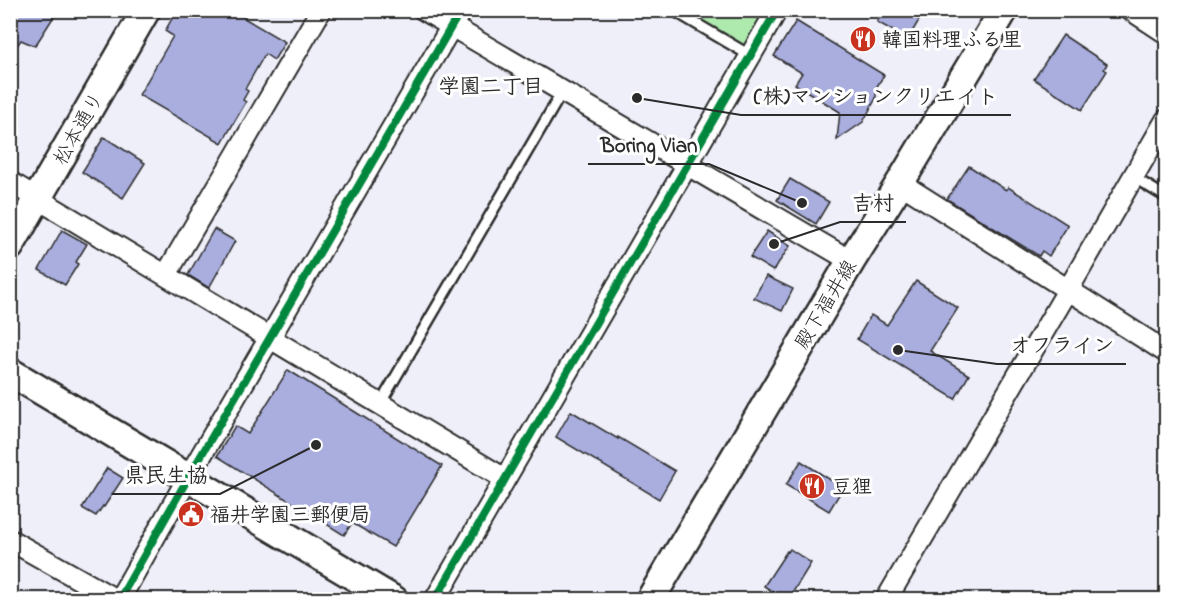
<svg xmlns="http://www.w3.org/2000/svg" width="1177" height="610" font-family="'Indie Flower','Klee One',sans-serif">
<style>
.green{fill:#aee9ae;stroke:#6c8a6c;stroke-width:1.5}
.building{fill:#a9aedf;stroke:#2b2b2b;stroke-width:1.5}
.lines{fill:none;stroke-linecap:round;stroke-linejoin:round}
.lane-casing{stroke:#2b2b2b;stroke-width:14}
.street-casing{stroke:#2b2b2b;stroke-width:24}
.secondary-casing{stroke:#2b2b2b;stroke-width:32}
.lane{stroke:#fff;stroke-width:9}
.street{stroke:#fff;stroke-width:20}
.secondary{stroke:#fff;stroke-width:27}
.cycleway-casing{stroke:#fff;stroke-width:11}
.cycleway{stroke:#00873e;stroke-width:8}
.labels{text-anchor:middle;stroke-width:6;stroke-linejoin:round;paint-order:stroke}
.poi-label{font-size:20px;font-weight:bold;fill:#2b2b2b;stroke:#fff;text-anchor:start}
.street-label{font-size:20px;fill:#2b2b2b;stroke:#fff}
.neighbourhood-label{font-size:21px;font-weight:bold;fill:#2b2b2b;stroke:#fff}
.leader{fill:none;stroke:#2b2b2b;stroke-width:2}
.callout-dot{fill:#2b2b2b;stroke:#fff;stroke-width:2}
.callout-label{font-size:21px;text-anchor:middle;font-weight:bold;fill:#2b2b2b;stroke:#fff;stroke-width:6;stroke-linejoin:round;paint-order:stroke}
</style>
<rect width="100%" height="100%" fill="#eeeff9"/>
<filter id="ink" filterUnits="userSpaceOnUse"><feTurbulence type="fractalNoise" baseFrequency=".0167" numOctaves="2"/><feDisplacementMap in="SourceGraphic" scale="12" xChannelSelector="R" yChannelSelector="G"/><feConvolveMatrix kernelMatrix="1 2 1 2 8 2 1 2 1" color-interpolation-filters="sRGB"/></filter>
<g filter="url(#ink)">
<!-- green -->
<path class="green" d="M 673,11 L 777,11 L 751,56 Z"/>
<!-- building -->
<path class="building" d="M 10,10 L 58,10 L 35,46 L 21,40 L 10,55 Z
M 177,10 L 249,10 L 244,18 L 285,42 L 274,60 L 265,54 L 245,89 L 248,91 L 243,100 L 246,102 L 222,143 L 139,95 L 173,36 L 165,31 Z
M 884,10 L 925,10 L 908,39 L 877,22 Z
M 796,21 L 884,75 L 876,88 L 876,98 L 863,122 L 837,140 L 840,112 L 795,84 L 802,73 L 774,56 Z
M 1063,35 L 1107,64 L 1104,69 L 1107,71 L 1082,110 L 1034,79 Z
M 104,137 L 145,163 L 123,198 L 82,172 Z
M 969,166 L 1006,190 L 1008,187 L 1068,225 L 1049,256 L 1042,251 L 1039,256 L 947,199 Z
M 790,179 L 829,202 L 816,224 L 777,200 Z
M 214,229 L 235,241 L 209,288 L 188,275 Z
M 62,230 L 87,244 L 76,262 L 78,264 L 65,285 L 39,270 Z
M 767,231 L 790,246 L 773,271 L 750,257 Z
M 766,276 L 793,289 L 782,311 L 754,298 Z
M 916,281 L 958,308 L 930,351 L 969,375 L 955,399 L 857,339 L 871,315 L 887,325 Z
M 288,370 L 442,466 L 393,547 L 352,523 L 344,535 L 217,456 L 235,426 L 248,434 Z
M 571,411 L 618,439 L 618,437 L 675,471 L 659,499 L 556,437 Z
M 801,461 L 843,488 L 829,511 L 786,485 Z
M 107,468 L 123,478 L 104,507 L 103,506 L 96,516 L 82,508 Z
M 790,549 L 811,563 L 788,600 L 786,600 L 764,586 L 787,551 L 788,552 Z"/>
<g class="lines">
<defs>
<path id="lane" d="M 673,10 L 751,56
M 1133,177 L 1166,197
M 380,404 L 562,92"/>
<path id="street" d="M 424,10 L 851,261
M 1131,10 L 1166,33
M 10,182 L 505,479
M 900,183 L 1166,352
M 166,275 L 321,10
M 10,540 L 116,600
M 119,600 L 188,478 L 461,10
M 435,600 L 777,10
M 886,600 L 1068,290 L 1166,120"/>
<path id="secondary" d="M 10,246 L 146,10
M 10,372 L 394,600
M 650,600 L 851,261 L 900,183 L 1004,10"/>
</defs>
<!-- lane casing -->
<use href="#lane" class="lane-casing"/>
<!-- street casing -->
<use href="#street" class="street-casing"/>
<!-- secondary casing -->
<use href="#secondary" class="secondary-casing"/>
<!-- lane -->
<use href="#lane" class="lane"/>
<!-- street -->
<use href="#street" class="street"/>
<!-- secondary -->
<use href="#secondary" class="secondary"/>
<defs>
<path id="cycleway" d="M 119,600 L 188,478 L 461,10
M 435,600 L 777,10"/>
</defs>
<!-- cycleway casing -->
<use href="#cycleway" class="cycleway-casing"/>
<!-- cycleway -->
<use href="#cycleway" class="cycleway"/>
</g>
</g>
<!-- icons -->
<defs>
<symbol id="restaurant-disc" viewBox="-11 -11 22 22"><circle r="9.5" fill="#c8321e" stroke="#fff"/><path d="M-5-6h1v4h1v-4h1v4h1v-4h1v5L-1.5 .5V6h-2V.5L-5-1ZM5-6V6H3V1.5H1.5Q1.5-4 5-6Z" fill="#fff"/></symbol>
<symbol id="civic-disc" viewBox="-11 -11 22 22"><circle r="9.5" fill="#c8321e" stroke="#fff"/><path d="M-.6-6.5H3V-4.5H.6V-3L4-1V1h2V6H-6V1h2V-1L-.6-3ZM-1.2 2.5V6h2.4V2.5Z" fill="#fff"/></symbol>
</defs>
<g fill-rule="evenodd">
<use href="#restaurant-disc" x="848" y="24" width="30" height="30"/>
<use href="#restaurant-disc" x="797" y="471" width="30" height="30"/>
<use href="#civic-disc" x="176" y="499" width="30" height="30"/>
</g>
<g class="labels">
<!-- poi labels -->
<g class="poi-label">
<text x="882" y="46">韓国料理ふる里</text>
<text x="832" y="493">豆狸</text>
<text x="210" y="521">福井学園三郵便局</text>
</g>
<!-- street labels -->
<g class="street-label">
<text transform="translate(78 128) rotate(-60)" y="7">松本通り</text>
<text transform="translate(825 304) rotate(-59)" y="7">殿下福井線</text>
</g>
<!-- neighbourhood labels -->
<g class="neighbourhood-label">
<text x="491" y="93">学園二丁目</text>
</g>
</g>
<!-- callouts -->
<path class="leader" d="M637 98L741 115H1011M802 203L709 164H588M774 244L840 222H906M898 350L997 364H1126M316 445L220 494H112"/>
<g class="callout-dot">
<circle cx="637" cy="98" r="6"/>
<circle cx="802" cy="203" r="6"/>
<circle cx="774" cy="244" r="6"/>
<circle cx="898" cy="350" r="6"/>
<circle cx="316" cy="445" r="6"/>
</g>
<g class="callout-label">
<text x="876" y="103">(株)マンションクリエイト</text>
<text x="649" y="152">Boring Vian</text>
<text x="873" y="210">吉村</text>
<text x="1062" y="352">オフライン</text>
<text x="166" y="482">県民生協</text>
</g>
<!-- margin -->
<rect width="1177" height="610" fill="none" stroke="#fff" stroke-width="36"/>
<rect x="18" y="18" width="1141" height="574" fill="none" stroke="#2b2b2b" stroke-width="2" filter="url(#ink)"/>
</svg>
